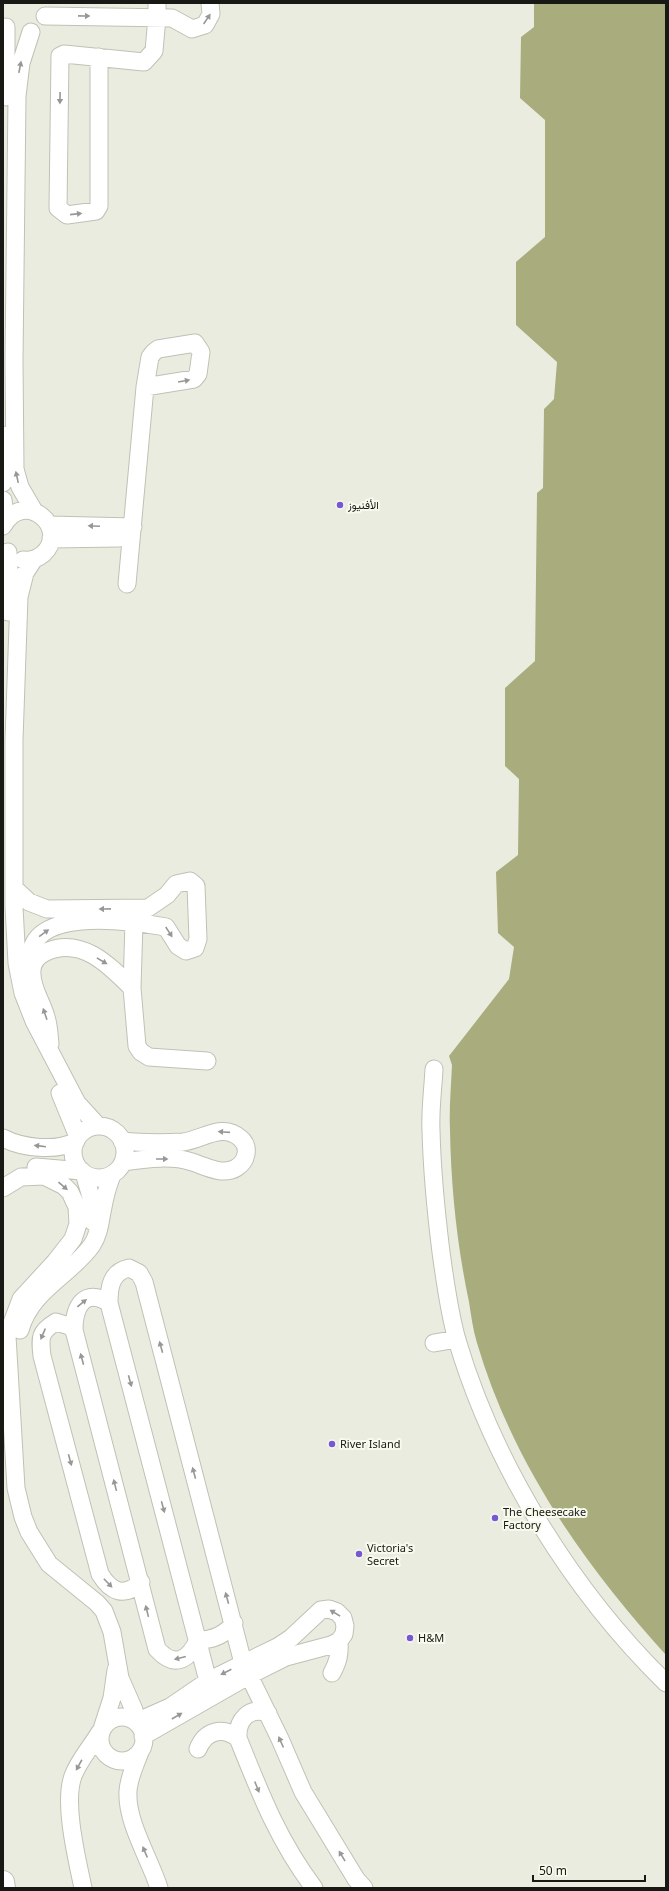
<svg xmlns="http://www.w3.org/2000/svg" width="669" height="1891" font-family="'Noto Sans',Vazirmatn,sans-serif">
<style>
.water{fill:#a9ac7c}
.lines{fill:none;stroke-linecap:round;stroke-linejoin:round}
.minor-casing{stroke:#c0c1b5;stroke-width:19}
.highway-casing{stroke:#c0c1b5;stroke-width:24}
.minor{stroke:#fff;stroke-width:17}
.highway{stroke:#fff;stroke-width:22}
.oneway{fill:#979795}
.poi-dot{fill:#7758d2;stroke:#f8faed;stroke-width:1.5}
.labels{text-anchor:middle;stroke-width:4;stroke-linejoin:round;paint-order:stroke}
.poi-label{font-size:11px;fill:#181814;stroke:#f8faed;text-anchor:start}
</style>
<rect width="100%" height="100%" fill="#ebece0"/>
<!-- water -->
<path class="water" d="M 534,3 L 666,3 L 666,1655 C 584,1565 512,1462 477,1343 C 473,1330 471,1315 469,1302 C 457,1245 451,1188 450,1130 C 449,1109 451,1087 452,1065 L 449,1056 L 509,979 L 514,947 L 498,933 L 496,872 L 518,855 L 519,779 L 505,766 L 505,688 L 535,661 L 537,493 L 543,488 L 544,409 L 554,399 L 557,362 L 516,325 L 516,262 L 545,237 L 545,120 L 520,98 L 521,37 L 534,27 Z"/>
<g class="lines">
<defs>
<path id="minor" d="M 45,16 L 172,18 L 192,29 L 205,25 L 211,14 L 210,3
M 6,27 L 6,97
M 31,32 L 21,63 L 17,96 L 14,361 L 15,469 L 20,487 L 34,511
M 99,57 L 99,206 L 96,211 L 67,215 L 58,208 L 60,56 L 64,54 L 144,62 L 154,51 L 157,17 L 157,3
M 3,483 L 3,435
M 3,500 L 6,520
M 49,525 L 133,527
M 3,526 C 24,488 71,528 43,554 C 37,559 30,561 23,560
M 51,539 L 119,538
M 34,559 L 25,573 L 19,597 L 14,740 L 14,907 L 17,963 L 23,993 L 34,1021 L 77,1103 L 98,1126
M 127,584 L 145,387 L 150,357 L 154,352 L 158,349 L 195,343 L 201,352 L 198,374 L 194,379 L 145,387
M 8,612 L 9,572 L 8,552
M 14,888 L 29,902 L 47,909 L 148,908 L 167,895 L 176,884 L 190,881 L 196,886 L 198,939 L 195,948 L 186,951 L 178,946 L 166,927 C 131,921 19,904 32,967
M 132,910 L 134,922 L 132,988 L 137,1046 L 141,1052 L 149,1057 L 207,1061
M 50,1044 C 49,1035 49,1026 46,1017 C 42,1002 32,989 32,974 C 31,964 37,956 46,952 C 81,936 109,965 132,988
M 434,1069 C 433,1089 430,1110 431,1130 C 432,1171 436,1212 441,1252 C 445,1281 449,1312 457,1340 C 494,1465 572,1591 666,1683
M 60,1093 L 78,1137
M73 1152a26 26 0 1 1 52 0a26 26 0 1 1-52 0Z
M 3,1138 C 22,1148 57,1152 76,1141
M 122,1141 C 142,1143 162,1143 183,1142 C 202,1140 222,1122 240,1138 C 245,1142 247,1148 246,1154 C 245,1160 241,1165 236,1168 C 222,1176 205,1166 192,1162 C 171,1155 145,1159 123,1162
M 36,1167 L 82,1171
M 84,1173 L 93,1204 L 93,1222
M 3,1188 L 21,1177 L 44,1176 L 64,1186 L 70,1192 L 77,1207 L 78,1224 L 73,1239 L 55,1262 L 21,1299 L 7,1336 L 16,1488 L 23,1517 L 29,1532 L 49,1564 L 97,1603 L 104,1611 L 112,1632 L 120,1678 L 134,1710 L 132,1719
M 109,1303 C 84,1287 74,1307 74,1330 L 157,1649 C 174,1668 188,1661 198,1640
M 20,1330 C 31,1290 70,1276 92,1245 C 100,1233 100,1220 103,1207 C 105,1196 108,1185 112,1175
M 74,1330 L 69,1326 L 56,1322 C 39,1332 40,1338 42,1356 L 100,1574 C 111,1592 124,1598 141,1582
M 434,1343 L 457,1339
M 198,1640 C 213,1640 225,1635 234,1623
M 332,1673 C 338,1662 340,1654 339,1641
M 208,1681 L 109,1303 C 109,1287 111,1272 129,1268 L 139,1273 L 144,1282 L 243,1663 L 280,1739 L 303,1792 L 356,1879 L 364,1888
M 268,1713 C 249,1706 237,1720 238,1738 C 260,1793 278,1840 314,1888
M100 1739a22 22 0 1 1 44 0a22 22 0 1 1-44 0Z
M 136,1722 L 170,1707 L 208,1681 L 279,1646 L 291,1638 L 321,1610 L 329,1609 L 337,1612 L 343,1618 L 345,1626 L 344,1634 L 339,1641 L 331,1645 L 286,1657 L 248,1676 L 143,1736
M 102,1729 L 112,1698 L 116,1670
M 198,1749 C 205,1731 222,1726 238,1738
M 140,1752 C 135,1765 129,1777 128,1791 C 126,1822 150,1859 159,1888
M 83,1888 C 77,1859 63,1803 73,1776 C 79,1760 91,1747 100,1732"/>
<path id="highway" d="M 3,1882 L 4,1888"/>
</defs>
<!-- minor casing -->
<use href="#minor" class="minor-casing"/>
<!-- highway casing -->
<use href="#highway" class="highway-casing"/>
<!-- minor -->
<use href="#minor" class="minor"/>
<!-- highway -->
<use href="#highway" class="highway"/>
</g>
<!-- one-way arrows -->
<defs><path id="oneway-solid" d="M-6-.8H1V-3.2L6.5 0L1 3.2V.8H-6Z"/></defs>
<g class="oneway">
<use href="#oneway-solid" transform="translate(84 16) rotate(1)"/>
<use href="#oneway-solid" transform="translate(207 19) rotate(-56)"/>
<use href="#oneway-solid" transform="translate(20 67) rotate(-79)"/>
<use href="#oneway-solid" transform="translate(60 98) rotate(91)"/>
<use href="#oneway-solid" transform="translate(76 214) rotate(-6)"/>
<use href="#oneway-solid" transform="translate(184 381) rotate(-10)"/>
<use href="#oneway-solid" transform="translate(17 477) rotate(-102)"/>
<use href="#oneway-solid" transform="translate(94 526) rotate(-178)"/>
<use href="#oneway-solid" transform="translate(105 909) rotate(179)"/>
<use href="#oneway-solid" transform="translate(169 932) rotate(57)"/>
<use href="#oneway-solid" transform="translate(44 933) rotate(-36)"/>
<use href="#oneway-solid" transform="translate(102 961) rotate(31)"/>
<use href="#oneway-solid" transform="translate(45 1014) rotate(-109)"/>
<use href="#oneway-solid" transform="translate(224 1132) rotate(-176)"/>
<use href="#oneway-solid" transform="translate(40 1146) rotate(-173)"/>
<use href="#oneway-solid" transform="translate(162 1159)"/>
<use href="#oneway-solid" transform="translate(63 1186) rotate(41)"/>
<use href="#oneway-solid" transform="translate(82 1303) rotate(-39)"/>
<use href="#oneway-solid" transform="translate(43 1334) rotate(113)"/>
<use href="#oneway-solid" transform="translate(161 1347) rotate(-105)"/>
<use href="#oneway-solid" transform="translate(82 1359) rotate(-105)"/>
<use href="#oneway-solid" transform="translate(130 1381) rotate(75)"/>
<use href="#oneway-solid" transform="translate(70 1460) rotate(75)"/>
<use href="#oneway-solid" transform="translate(194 1473) rotate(-105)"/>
<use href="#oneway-solid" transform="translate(115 1485) rotate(-104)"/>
<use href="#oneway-solid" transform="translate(163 1507) rotate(75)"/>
<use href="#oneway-solid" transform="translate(108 1583) rotate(46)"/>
<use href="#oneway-solid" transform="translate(227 1598) rotate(-105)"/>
<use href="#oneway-solid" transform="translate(147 1611) rotate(-104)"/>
<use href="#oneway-solid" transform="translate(335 1613) rotate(-149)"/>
<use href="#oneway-solid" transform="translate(180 1658) rotate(166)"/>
<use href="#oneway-solid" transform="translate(226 1672) rotate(153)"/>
<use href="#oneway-solid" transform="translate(177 1716) rotate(-30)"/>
<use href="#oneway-solid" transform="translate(281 1742) rotate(-114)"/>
<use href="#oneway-solid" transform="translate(79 1765) rotate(119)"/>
<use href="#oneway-solid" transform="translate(257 1787) rotate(68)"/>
<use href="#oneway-solid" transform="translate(145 1852) rotate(-113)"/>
<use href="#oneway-solid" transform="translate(342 1856) rotate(-121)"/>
</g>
<!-- markers -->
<g class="poi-dot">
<circle cx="340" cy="505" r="4"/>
<circle cx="332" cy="1444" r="4"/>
<circle cx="495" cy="1518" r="4"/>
<circle cx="359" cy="1554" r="4"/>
<circle cx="410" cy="1638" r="4"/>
</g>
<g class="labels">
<!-- poi labels -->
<g class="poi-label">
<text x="348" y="509">الأفنيوز</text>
<text x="340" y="1448">River Island</text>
<text x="503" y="1516">The Cheesecake<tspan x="503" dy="13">Factory</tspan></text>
<text x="367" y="1552">Victoria's<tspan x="367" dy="13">Secret</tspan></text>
<text x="418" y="1642">H&amp;M</text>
</g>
</g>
<!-- border -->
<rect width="669" height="1891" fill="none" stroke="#181814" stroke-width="8"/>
<!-- scale -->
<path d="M533 1875v6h112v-6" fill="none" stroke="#181814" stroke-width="2"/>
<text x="539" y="1875" font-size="12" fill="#181814" stroke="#f8faed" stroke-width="3" paint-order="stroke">50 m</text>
</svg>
